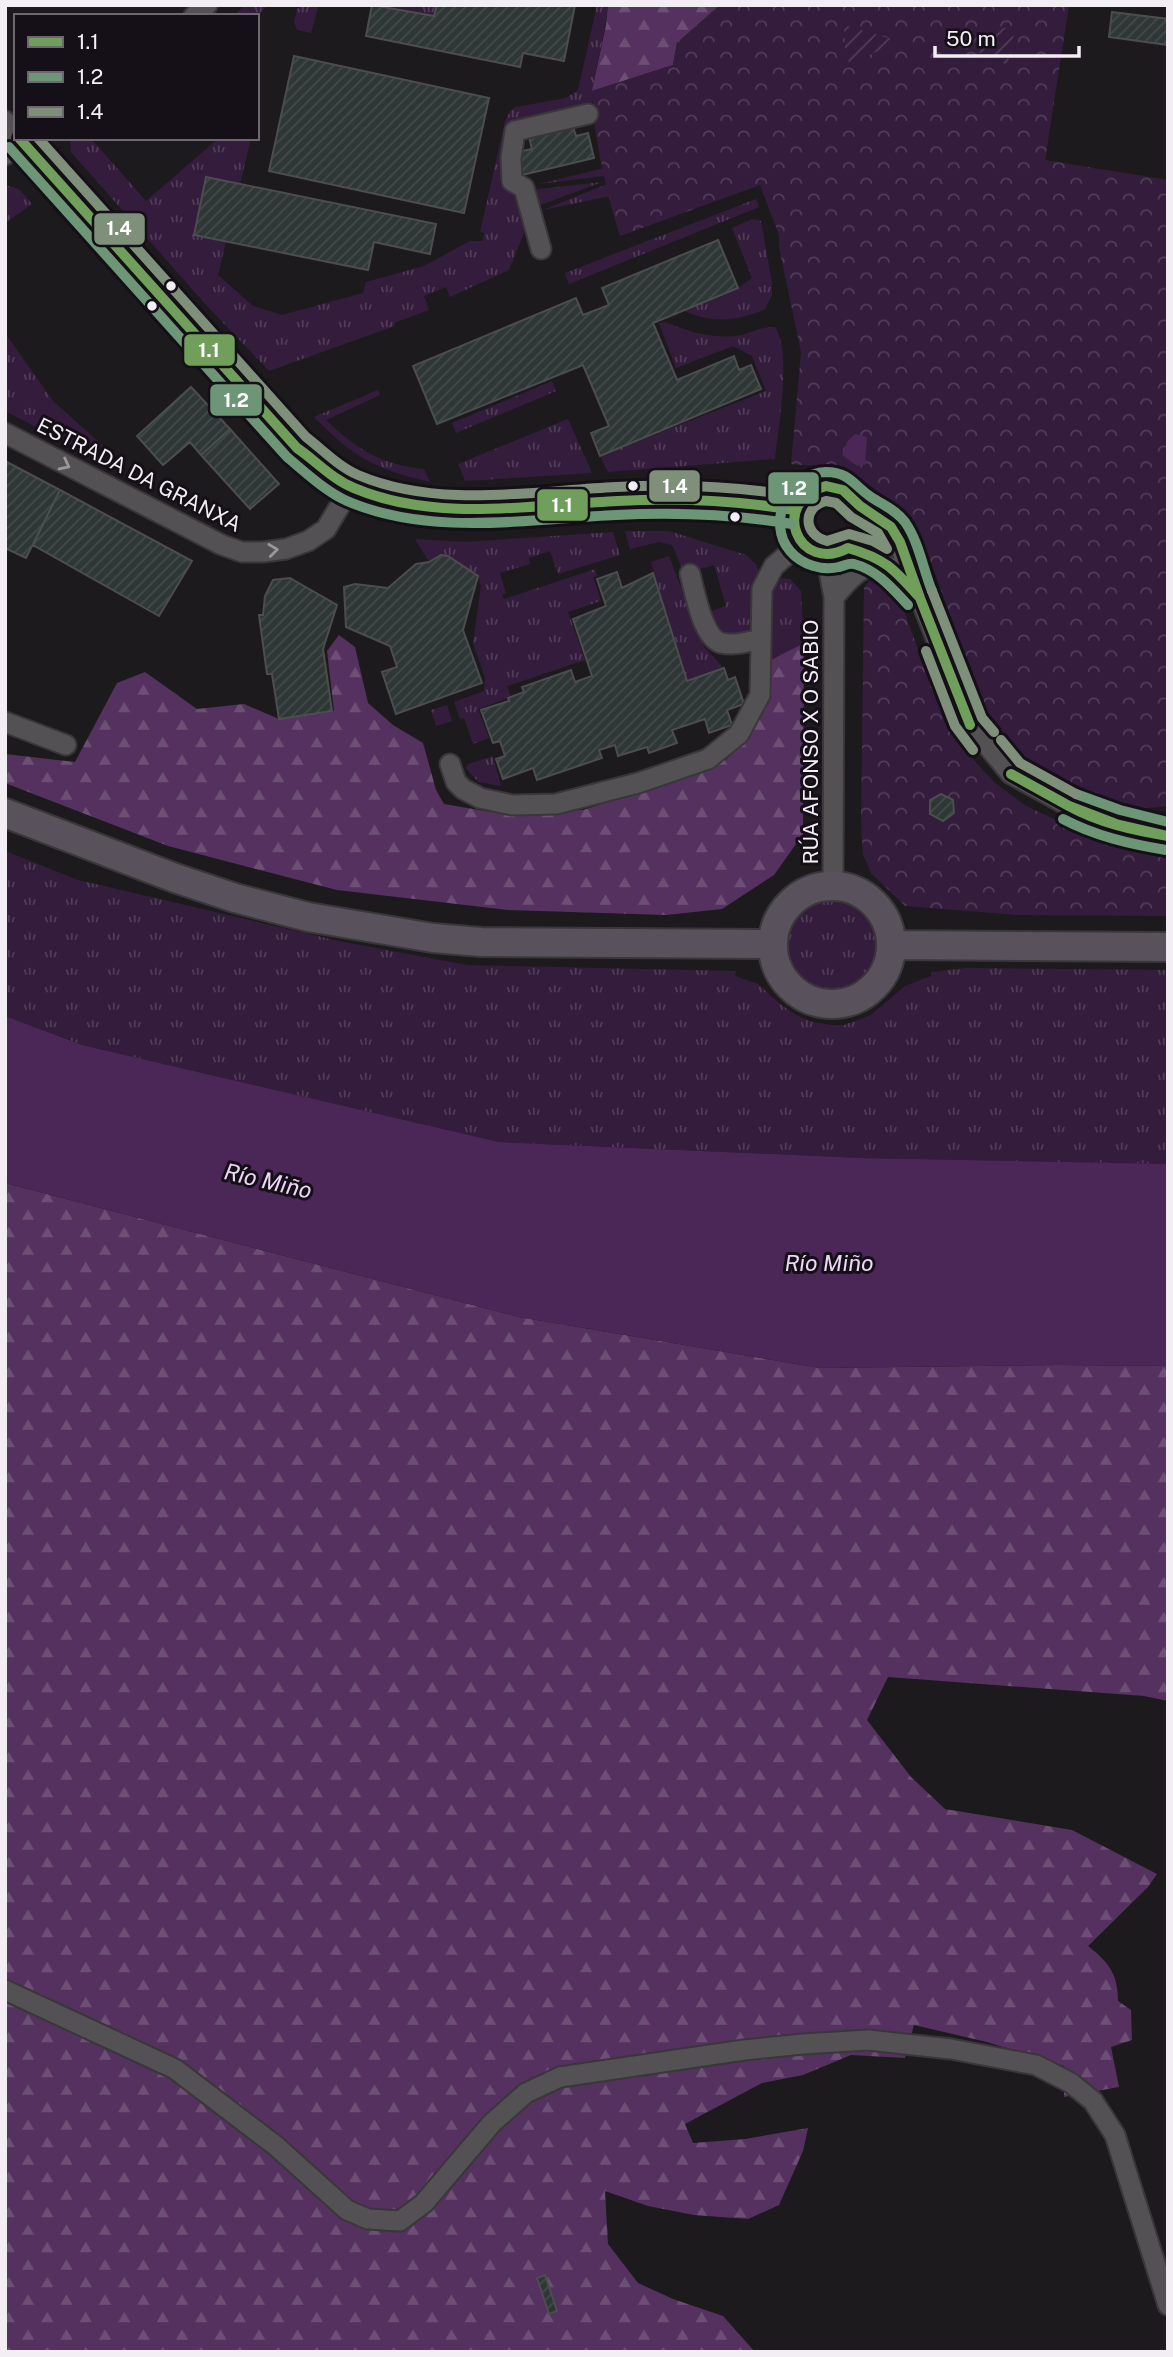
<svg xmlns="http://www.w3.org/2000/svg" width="1173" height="2357" font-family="'Public Sans',sans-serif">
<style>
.grass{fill:url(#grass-tufts)}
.forest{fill:url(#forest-firs)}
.park{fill:url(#park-crowns)}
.garden{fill:url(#garden-furrows)}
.water{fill:#4a2756}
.building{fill:url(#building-hatch);stroke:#4c4d4e;stroke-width:2}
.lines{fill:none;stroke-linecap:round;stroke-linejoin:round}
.minor-casing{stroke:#3a373a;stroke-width:23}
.highway-casing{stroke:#3a373a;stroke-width:32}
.minor{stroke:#545155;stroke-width:19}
.highway{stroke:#59515c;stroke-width:28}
.bus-1-casing{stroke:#150f17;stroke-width:16}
.bus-2-casing{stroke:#150f17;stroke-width:16}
.bus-3-casing{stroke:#150f17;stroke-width:16}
.bus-1{stroke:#6f9f5b;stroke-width:10}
.bus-2{stroke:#6d9676;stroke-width:10}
.bus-3{stroke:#7e907a;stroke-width:10}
.oneway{stroke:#9b989c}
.bus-dot{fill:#f2eef3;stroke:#150f17;stroke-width:2.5}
.labels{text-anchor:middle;stroke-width:6;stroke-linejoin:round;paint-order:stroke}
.street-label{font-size:21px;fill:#f2eef3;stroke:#150f17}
.water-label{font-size:23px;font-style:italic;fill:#eed5f5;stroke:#150f17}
.line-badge{stroke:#150f17;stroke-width:2.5}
.badge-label{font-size:19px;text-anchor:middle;font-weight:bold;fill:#fff}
</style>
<defs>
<pattern id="grass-tufts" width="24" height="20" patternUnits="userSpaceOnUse" patternTransform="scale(1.75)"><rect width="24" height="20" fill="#341c3c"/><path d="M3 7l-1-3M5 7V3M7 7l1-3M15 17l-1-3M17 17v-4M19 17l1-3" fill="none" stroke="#523d59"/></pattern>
<pattern id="forest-firs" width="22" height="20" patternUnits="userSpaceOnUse" patternTransform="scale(1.75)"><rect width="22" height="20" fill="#54315f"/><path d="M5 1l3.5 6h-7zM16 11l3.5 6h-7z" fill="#6d4f76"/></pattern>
<pattern id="park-crowns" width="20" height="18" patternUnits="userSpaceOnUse" patternTransform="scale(1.75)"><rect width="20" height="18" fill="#341c3c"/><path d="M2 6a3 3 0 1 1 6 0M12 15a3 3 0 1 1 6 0" fill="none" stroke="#523d59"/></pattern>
<pattern id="garden-furrows" width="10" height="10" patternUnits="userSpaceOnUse" patternTransform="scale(1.75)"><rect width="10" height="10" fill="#341c3c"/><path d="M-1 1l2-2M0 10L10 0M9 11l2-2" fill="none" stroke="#523d59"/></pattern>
<pattern id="building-hatch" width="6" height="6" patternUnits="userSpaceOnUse" patternTransform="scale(1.75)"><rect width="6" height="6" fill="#2e3636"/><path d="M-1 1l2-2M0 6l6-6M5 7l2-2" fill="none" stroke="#424a4a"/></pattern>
</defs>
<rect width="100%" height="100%" fill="#1d1a1e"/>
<!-- grass -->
<path class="grass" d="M 245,5 L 267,5 L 257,17 L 233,16 Z
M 304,5 L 318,7 L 311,33 L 297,30 L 294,22 L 297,9 Z
M 381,5 L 437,5 L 434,16 Z
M 597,5 L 608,5 C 605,40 592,73 592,108 L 575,114 L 517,119 C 504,131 502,167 500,184 L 518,187 L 526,228 L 509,270 L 450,297 L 446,287 L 424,296 L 429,310 L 394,323 L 395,326 L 269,371 L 207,306 L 71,152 L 70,138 L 95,138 L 93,141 L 146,201 L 219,138 L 251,138 L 240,184 L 195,235 L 226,242 L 218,275 L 253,306 L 282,315 L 363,293 L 366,282 L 424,266 L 470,241 L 483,241 L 484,233 L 480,232 L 505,121 L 510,111 L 516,107 L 566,98 L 578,90 Z
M 604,168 L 610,196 L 543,210 L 607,184 L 604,176 L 539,184 Z
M 602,182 L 535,207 L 530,190 Z
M 5,185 L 19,189 L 32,204 L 5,223 Z
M 756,199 L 759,207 L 569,284 L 565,273 Z
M 752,219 L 761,221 L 772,283 L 772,295 L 765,309 C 738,321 709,324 683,310 L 738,288 L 752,278 L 732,228 Z
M 665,322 C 689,332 715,340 742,335 C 753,332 764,326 775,327 C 792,353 778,428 775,459 L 608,472 L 600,456 L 766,391 L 752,356 L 733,346 L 676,368 L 659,323 Z
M 5,333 L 53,401 L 103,446 L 92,456 L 5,411 Z
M 552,381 L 556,391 L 456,433 L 452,423 Z
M 378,390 L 380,395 L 326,420 C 356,449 382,465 424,469 L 430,482 C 376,469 354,458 314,417 Z
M 568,419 L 592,473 L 465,481 L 458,464 Z
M 625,531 L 669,531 L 746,555 L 756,564 L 760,576 L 749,631 L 725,636 L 715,633 L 709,612 L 726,606 L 714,565 L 684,573 L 672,545 L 659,542 L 630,549 Z
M 613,532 L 620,555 L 558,574 L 550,551 L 529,558 L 530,564 L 500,573 L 506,593 L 502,595 L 504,599 L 595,569 L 597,576 L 593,577 L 601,601 L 568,612 L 585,660 L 507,686 L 511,697 L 478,709 L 489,738 L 473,744 L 464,718 L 460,719 L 454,702 L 484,691 L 485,678 L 473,643 L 481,586 L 478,576 L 448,556 L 441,555 L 429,562 L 415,539 L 465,542 Z
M 669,556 L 704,647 L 724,668 L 687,681 L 651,562 Z
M 782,578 L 790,579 L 801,591 L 804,643 L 771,660 C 769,638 760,590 782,578 Z
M 447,705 L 452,721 L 436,726 L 431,710 Z
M 493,756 L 501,786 L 478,782 L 466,768 L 468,764 Z
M 5,851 L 78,880 L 339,941 L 467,965 L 736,971 L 735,976 L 758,984 L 780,1004 L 798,1016 L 813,1022 L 831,1025 L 844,1025 L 871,1015 L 905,986 L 931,976 L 931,972 L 966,968 L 1168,970 L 1168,1164 L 862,1158 L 499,1142 L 82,1045 L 5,1016 Z
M788 945a44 44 0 1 1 88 0a44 44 0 1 1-88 0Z"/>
<!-- forest -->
<path class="forest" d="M 608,5 L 720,5 L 677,43 L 673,65 L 592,91 L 606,25 Z
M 339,635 L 355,647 L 368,703 L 393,725 L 423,743 L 436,790 L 444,804 L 491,812 L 583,810 L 657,786 L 727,759 L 771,692 L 771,660 L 804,643 L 803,834 L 774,875 L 722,909 L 666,915 L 508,910 L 337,890 L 168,846 L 5,783 L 5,754 L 75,762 L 117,683 L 145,672 L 197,709 L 244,704 L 279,719 L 334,711 L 327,651 Z
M 5,1183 L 519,1317 L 820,1368 L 1058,1365 L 1168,1366 L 1168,1701 L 1144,1696 L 888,1677 L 867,1720 L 911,1777 L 945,1809 L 1072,1830 L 1157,1874 L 1148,1887 L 1088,1946 C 1108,1962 1118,1973 1118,2001 L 1131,2010 L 1132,2040 L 1111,2047 L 1119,2087 L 1064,2097 L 1064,2066 L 987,2042 L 914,2025 L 905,2058 L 851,2055 L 803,2075 L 762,2083 L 685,2124 L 693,2143 L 745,2139 L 808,2128 L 803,2151 L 779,2205 L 748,2219 L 694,2215 L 648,2206 L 605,2191 L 608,2244 L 638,2283 L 673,2299 L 723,2316 L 755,2352 L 5,2352 Z"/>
<!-- park -->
<path class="park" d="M 720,5 L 1069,5 L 1045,160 L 1168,180 L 1168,806 C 1128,812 1101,804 1066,785 C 1049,776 1030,767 1016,754 C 940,682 961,544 872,487 C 865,482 857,476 849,473 C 831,465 810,466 791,464 L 801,352 L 779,247 L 779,235 L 760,185 L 620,236 C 607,194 593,135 592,91 L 673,65 L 677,43 Z
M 876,580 L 891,586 L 899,596 L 926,672 L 959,744 L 994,782 L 1026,806 L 1069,826 L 1126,850 L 1168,855 L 1168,916 L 1018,915 L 905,906 L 871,873 L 863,855 L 861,824 L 864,588 L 869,581 Z"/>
<!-- garden -->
<path class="garden" d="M 844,25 L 898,41 L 897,45 L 873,53 L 850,66 L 845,50 Z
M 1014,25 L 1013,43 L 1007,65 L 985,54 L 961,48 L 961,41 Z"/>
<!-- water -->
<path class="water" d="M 855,434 L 867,437 L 865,465 L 857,466 L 842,455 L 847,442 Z
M 5,1016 L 82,1045 L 499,1142 L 862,1158 L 1168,1164 L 1168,1366 L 1058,1365 L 820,1368 L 519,1317 L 5,1183 Z"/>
<!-- building -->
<path class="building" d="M 372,5 L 434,16 L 437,5 L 575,5 L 564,61 L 523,53 L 520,67 L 366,36 Z
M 1112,12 L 1168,19 L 1168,45 L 1109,37 Z
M 294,56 L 489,98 L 464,213 L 269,171 Z
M 573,127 L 576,136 L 588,133 L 594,158 L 522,175 L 517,152 L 532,149 L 529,137 Z
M 206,177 L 436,224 L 430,254 L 374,242 L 368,270 L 194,235 Z
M 718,240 L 738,288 L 653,323 L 677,380 L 734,356 L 739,370 L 751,365 L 761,389 L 600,456 L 591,433 L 609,426 L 583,365 L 437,424 L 413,366 L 576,298 L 583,315 L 609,305 L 602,288 Z
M 191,387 L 230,429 L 201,455 L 190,442 L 163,465 L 137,436 Z
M 230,429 L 279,484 L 250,509 L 201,455 Z
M 5,461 L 60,490 L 26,558 L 5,548 Z
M 60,490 L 192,561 L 159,616 L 33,545 Z
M 441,555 L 448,556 L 478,576 L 463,630 L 482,683 L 396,714 L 382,672 L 397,667 L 390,646 L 346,627 L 344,587 L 355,584 L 388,588 L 416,564 L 429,562 Z
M 617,572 L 622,588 L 653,573 L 687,681 L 724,668 L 728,680 L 735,677 L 744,704 L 727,710 L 732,725 L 709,733 L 705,719 L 672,730 L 677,743 L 649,753 L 647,747 L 618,756 L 615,745 L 599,750 L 602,758 L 537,780 L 533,768 L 503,779 L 496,759 L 505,756 L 500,741 L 493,743 L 481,710 L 509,701 L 508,698 L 524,692 L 522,687 L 571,670 L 575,682 L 592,676 L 573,619 L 606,606 L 597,579 Z
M 290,578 L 337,605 L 323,649 L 332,711 L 279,719 L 272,674 L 267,674 L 259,615 L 263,615 L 265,596 L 273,580 Z
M 941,794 L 953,800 L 954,813 L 943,821 L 930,814 L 930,800 Z
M 545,2275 L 557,2311 L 549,2314 L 537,2278 Z"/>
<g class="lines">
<defs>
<path id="minor" d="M 194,16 L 207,5
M 5,121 L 16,135
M 19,138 L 297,448 C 315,460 334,480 353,488 C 419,516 491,508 560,504 C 640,499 714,494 794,510
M 5,155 L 33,138
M 541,249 L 524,188 L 512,181 L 511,158 L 515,131 L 588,114
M 5,433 L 222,545 L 242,552 L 263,552 L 286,549 L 308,541 L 326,529 L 351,487
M793 520a34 34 0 1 1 68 0a34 34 0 1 1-68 0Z
M 858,505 L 879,516 L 894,531 L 970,725 L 1011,774 L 1087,816 L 1133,830 L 1168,836
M 848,548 C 876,557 891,566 911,588
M 826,555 L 834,597 L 833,886
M 690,574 C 695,592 702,637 721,643 C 734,646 748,642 760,639
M 834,597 C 852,577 860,562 890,567
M 5,722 L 66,745
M 450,764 L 456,782 L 463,789 L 480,798 L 512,805 L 556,804 L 638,783 L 708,759 L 739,734 L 760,695 L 762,589 L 774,566 L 801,543
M 5,1990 L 175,2069 L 276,2146 L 347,2210 L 368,2219 L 400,2221 L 424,2203 L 492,2123 L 526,2093 L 560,2077 L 744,2050 L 803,2044 L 868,2040 L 951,2049 L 1036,2065 L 1071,2083 L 1093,2101 L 1115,2135 L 1168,2305"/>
<path id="highway" d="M 5,813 L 175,878 L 235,898 L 308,917 L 433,938 L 481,942 L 773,944
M773 945a59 59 0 1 1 118 0a59 59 0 1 1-118 0Z
M 892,945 L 1168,947"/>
</defs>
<!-- minor casing -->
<use href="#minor" class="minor-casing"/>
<!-- highway casing -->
<use href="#highway" class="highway-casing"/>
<!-- minor -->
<use href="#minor" class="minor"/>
<!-- highway -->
<use href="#highway" class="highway"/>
<defs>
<path id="bus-1" d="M 19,138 L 297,448 C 316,461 332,479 354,488 C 436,523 532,505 618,501 C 678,498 735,500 794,510
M 826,486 L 843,490 L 860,506 L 891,527 L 900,542 L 920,598 C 894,569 886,559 848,548 C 798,575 768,501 826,486 Z
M 920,598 L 970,725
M 920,598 L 970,725
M 1011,774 L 1069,806
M 1011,774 L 1069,806
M 1069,806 L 1116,824 L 1168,836
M 1069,806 C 1100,823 1133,830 1168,836"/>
<path id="bus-2" d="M 9,147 L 287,457 C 305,472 325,491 347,501 C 431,537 528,519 616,515 C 675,512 733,514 792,524
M 908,605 C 892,588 877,570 854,564 C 848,563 844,566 839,567 C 822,571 802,565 790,551 C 766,523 788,473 826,472 C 850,472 854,486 871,497 C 883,505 896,510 905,522 C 919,542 923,569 932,591
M 1076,794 L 1120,810 L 1168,822
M 1063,819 C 1095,836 1130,844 1166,850"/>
<path id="bus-3" d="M 38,138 L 306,437 C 323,450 339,467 358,475 C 438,509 532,491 616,487 C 677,484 736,486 796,496
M 826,501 L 836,503 L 851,517 L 878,533 L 887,549 L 873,541 L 849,534 L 827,541 C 803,535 802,507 826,501 Z
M 932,591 L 982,718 L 994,732
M 926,651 L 955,726 L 973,750
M 1001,740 L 1020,763 L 1076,794"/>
</defs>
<!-- bus-1 casing -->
<use href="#bus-1" class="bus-1-casing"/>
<!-- bus-2 casing -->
<use href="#bus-2" class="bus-2-casing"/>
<!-- bus-3 casing -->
<use href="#bus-3" class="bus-3-casing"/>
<!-- bus-1 -->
<use href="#bus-1" class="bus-1"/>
<!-- bus-2 -->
<use href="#bus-2" class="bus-2"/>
<!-- bus-3 -->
<use href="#bus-3" class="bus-3"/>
</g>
<!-- one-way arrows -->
<defs><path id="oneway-chevron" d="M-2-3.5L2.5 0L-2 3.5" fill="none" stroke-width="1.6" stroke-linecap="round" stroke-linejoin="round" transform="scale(1.75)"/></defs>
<g class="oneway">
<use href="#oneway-chevron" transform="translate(65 465) rotate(27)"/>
<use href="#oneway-chevron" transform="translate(273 550) rotate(-7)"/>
</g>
<!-- markers -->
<g class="bus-dot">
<circle cx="171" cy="286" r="6"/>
<circle cx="152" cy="306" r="6"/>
<circle cx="633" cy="486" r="6"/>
<circle cx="735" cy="517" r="6"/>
</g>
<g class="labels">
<!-- street labels -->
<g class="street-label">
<text transform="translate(139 475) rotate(27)" y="7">ESTRADA DA GRANXA</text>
<text transform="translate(811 742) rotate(-90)" y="7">RÚA AFONSO X O SABIO</text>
</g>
<!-- water labels -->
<g class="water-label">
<text transform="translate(268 1181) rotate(13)" y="8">Río Miño</text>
<text x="829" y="1271">Río Miño</text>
</g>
</g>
<g class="line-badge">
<rect x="93" y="212" width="53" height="34" rx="7" fill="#7e907a"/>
<rect x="183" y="333" width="53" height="34" rx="7" fill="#6f9f5b"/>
<rect x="209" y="383" width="54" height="34" rx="7" fill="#6d9676"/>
<rect x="648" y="469" width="53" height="34" rx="7" fill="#7e907a"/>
<rect x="767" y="471" width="53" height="34" rx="7" fill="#6d9676"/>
<rect x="536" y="488" width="53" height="34" rx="7" fill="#6f9f5b"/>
</g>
<g class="badge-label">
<text x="119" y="235">1.4</text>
<text x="209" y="357">1.1</text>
<text x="236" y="407">1.2</text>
<text x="675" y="493">1.4</text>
<text x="794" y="495">1.2</text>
<text x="562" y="512">1.1</text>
</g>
<!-- border -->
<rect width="1173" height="2357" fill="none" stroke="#f2eef3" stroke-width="14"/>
<!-- legend -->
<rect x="14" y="14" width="245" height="126" fill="#150f17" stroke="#6d686f" stroke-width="2"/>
<rect x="28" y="37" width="35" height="10" fill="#6f9f5b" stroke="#6d686f" stroke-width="2"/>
<text x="77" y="49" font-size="21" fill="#f2eef3">1.1</text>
<rect x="28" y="72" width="35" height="10" fill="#6d9676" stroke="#6d686f" stroke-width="2"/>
<text x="77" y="84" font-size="21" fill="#f2eef3">1.2</text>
<rect x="28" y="107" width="35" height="10" fill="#7e907a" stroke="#6d686f" stroke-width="2"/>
<text x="77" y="119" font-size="21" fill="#f2eef3">1.4</text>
<!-- scale -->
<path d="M935 46v10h144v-10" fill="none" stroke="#f2eef3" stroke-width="3.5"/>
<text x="946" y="46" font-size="21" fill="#f2eef3" stroke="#150f17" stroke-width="5" paint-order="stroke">50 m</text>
</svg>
